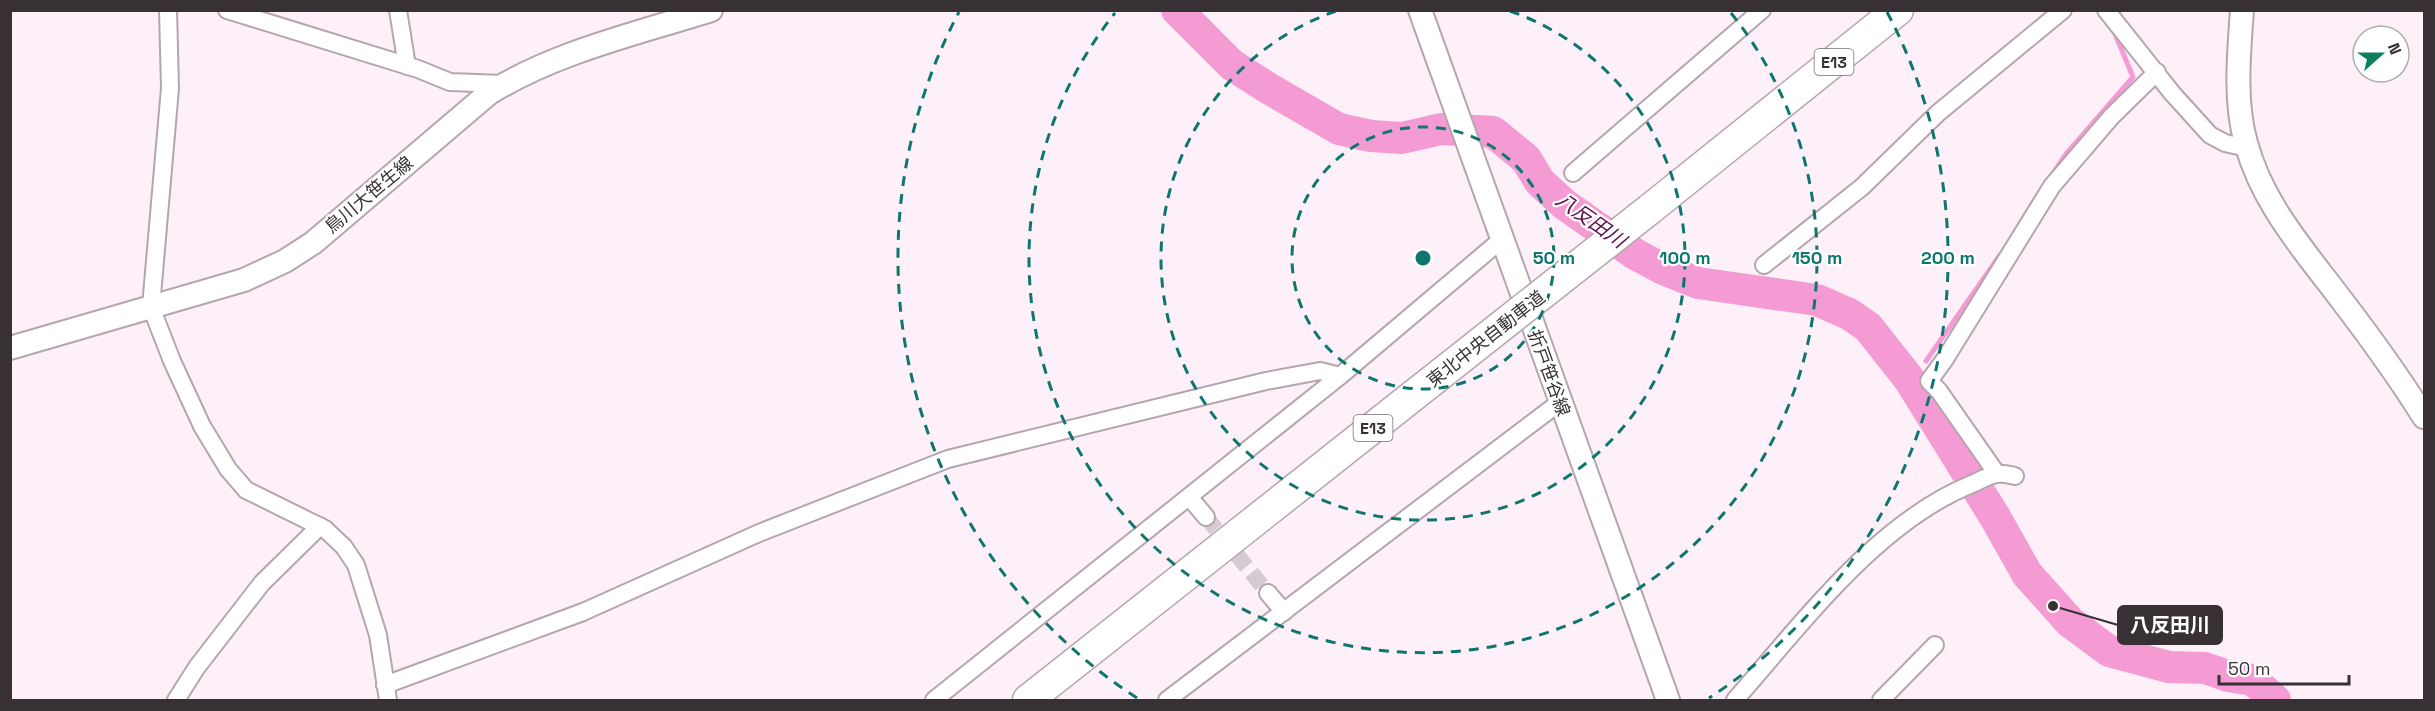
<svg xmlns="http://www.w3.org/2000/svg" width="2435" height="711" font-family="'Space Grotesk','Noto Sans JP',sans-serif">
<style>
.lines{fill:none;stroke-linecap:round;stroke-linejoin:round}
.stream{stroke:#f59bd4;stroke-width:5}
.river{stroke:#f59bd4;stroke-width:32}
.street-tunnel{stroke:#d5cad1;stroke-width:16;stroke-dasharray:16 8;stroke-linecap:butt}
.street-casing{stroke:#b5a6ae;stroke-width:20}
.secondary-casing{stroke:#b5a6ae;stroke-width:26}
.highway-casing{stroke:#b5a6ae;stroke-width:33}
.street{stroke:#fff;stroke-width:16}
.secondary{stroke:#fff;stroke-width:22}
.highway{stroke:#fff;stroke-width:30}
.highway-bridge-casing{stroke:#b5a6ae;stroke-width:33;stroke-linecap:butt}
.highway-bridge{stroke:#fff;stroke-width:30}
.ring{fill:none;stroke:#0f766e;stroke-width:3;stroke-dasharray:10 8}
.labels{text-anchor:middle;stroke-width:4.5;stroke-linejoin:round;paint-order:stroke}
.shield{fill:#fff;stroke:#736e71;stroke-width:1.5}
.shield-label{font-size:16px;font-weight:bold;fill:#373034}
.street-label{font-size:18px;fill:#373034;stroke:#fff}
.water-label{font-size:20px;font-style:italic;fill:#5d0f48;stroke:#fff}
.centre{fill:#0f766e;stroke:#fff;stroke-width:3}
.ring-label{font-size:18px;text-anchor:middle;font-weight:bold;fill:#0f766e;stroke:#fff;stroke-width:4.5;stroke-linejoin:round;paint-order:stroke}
.leader{fill:none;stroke:#373034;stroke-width:2}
.callout-dot{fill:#373034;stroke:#fff;stroke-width:2}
.callout{fill:#373034;stroke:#373034;stroke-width:2}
.callout-label{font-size:20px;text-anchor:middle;font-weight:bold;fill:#fff}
</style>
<rect width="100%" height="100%" fill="#fdf0f8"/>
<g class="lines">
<!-- stream -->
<path class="stream" d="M 2052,175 L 2066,154 L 2133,77 L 2113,29
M 1926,361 L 2000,255"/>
<!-- river -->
<path class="river" d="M 1177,10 L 1232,65 L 1268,88 L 1339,129 L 1371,136 L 1402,138 L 1441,129 L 1493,132 L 1526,159 L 1540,182 L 1564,204 L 1635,254 L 1663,269 L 1698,283 L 1817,300 L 1849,314 L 1868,327 L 1909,379 L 1995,517 L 2027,574 L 2070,622 L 2109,651 L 2169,667 L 2205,668 L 2228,676 L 2253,680 L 2275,700"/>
<!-- street-tunnel -->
<path class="street-tunnel" d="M 1206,517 L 1268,593"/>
<defs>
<path id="street" d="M 168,10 L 170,88 L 151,307 L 172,361 L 202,426 L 228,469 L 246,490 L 325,529 L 344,547 L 356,565 L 378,635 L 388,700
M 227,10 L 418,69 L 450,82 L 503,84
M 398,10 L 407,66
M 2106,10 L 2172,93 L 2210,135 L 2225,143 L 2247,148
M 1573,173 L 1762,10
M 1764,265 L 1862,187 L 1938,113 L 2063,10
M 1997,474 L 1939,391 L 1929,381 L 1945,359 L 2052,186 L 2112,116 L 2157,72
M 1189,497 L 1206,517
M 1268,593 L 1284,612
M 385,685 L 583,612 L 759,533 L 948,459 L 1266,381 L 1320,371 L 1340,376
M 176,700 L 197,667 L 262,583 L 320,526
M 934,700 L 1340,376 L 1501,240
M 1167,700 L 1560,402
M 1735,700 C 1801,625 1877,522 1972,484 C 1979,481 1989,475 1997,474 C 2003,473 2010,475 2015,476
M 1881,700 L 1935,645"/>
<path id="secondary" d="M 1420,10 L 1668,700
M 2242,10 C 2239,53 2234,101 2246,143 C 2262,203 2303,249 2340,298 C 2370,337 2398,376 2424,417
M 10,348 L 244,280 L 285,261 L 313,243 L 488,94 C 555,52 636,34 711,10"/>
<path id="highway" d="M 1650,209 L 1898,10
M 1028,700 L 1504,324"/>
</defs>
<!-- street casing -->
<use href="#street" class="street-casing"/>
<!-- secondary casing -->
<use href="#secondary" class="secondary-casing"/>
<!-- highway casing -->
<use href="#highway" class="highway-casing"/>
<!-- street -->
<use href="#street" class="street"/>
<!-- secondary -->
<use href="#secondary" class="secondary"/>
<!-- highway -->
<use href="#highway" class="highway"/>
<defs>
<path id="highway-bridge" d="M 1504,324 L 1650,209"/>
</defs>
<!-- highway-bridge casing -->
<use href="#highway-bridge" class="highway-bridge-casing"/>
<!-- highway-bridge -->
<use href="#highway-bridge" class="highway-bridge"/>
</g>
<!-- distance rings -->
<g class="ring">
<circle cx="1423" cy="258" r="131"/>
<path d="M1510 11A262 262 0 1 1 1336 11"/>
<path d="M1731 13A394 394 0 1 1 1115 13"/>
<path d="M1137 698A525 525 0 0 1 959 12M1887 12A525 525 0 0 1 1709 698"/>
</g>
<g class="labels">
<!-- shield labels -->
<g class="shield">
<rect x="1814.5" y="49" width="39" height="26" rx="4.5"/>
<rect x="1353.5" y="415" width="39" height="26" rx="4.5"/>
</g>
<g class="shield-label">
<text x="1834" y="68">E13</text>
<text x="1373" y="434">E13</text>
</g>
<!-- street labels -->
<g class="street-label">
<text transform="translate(369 195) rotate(-40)" y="6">鳥川大笹生線</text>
<text transform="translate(1486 339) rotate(-38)" y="6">東北中央自動車道</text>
<text transform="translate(1549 373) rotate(70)" y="6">折戸笹谷線</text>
</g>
<!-- water labels -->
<g class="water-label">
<text transform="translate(1591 220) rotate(35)" y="7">八反田川</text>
</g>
</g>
<circle cx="1423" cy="258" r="9" class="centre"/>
<g class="ring-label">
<text x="1554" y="264">50 m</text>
<text x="1685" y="264">100 m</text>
<text x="1817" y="264">150 m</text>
<text x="1948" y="264">200 m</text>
</g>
<!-- callouts -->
<path class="leader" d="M2053 606L2118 625"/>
<circle class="callout-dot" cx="2053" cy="606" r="6"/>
<rect class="callout" x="2118" y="606" width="104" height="38" rx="6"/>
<g class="callout-label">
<text x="2170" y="632">八反田川</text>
</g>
<!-- border -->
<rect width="2435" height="711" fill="none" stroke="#373034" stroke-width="24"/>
<!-- north arrow -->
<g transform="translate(2381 54) rotate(69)"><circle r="28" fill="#ffffff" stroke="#afacae" stroke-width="1.5"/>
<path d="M0-4.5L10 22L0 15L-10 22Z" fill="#0a805f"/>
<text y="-9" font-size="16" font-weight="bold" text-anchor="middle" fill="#373034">N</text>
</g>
<!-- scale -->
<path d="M2219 675v9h130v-9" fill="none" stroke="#373034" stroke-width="3"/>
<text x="2228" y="675" font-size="18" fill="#373034" stroke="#ffffff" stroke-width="4.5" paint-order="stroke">50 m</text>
</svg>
